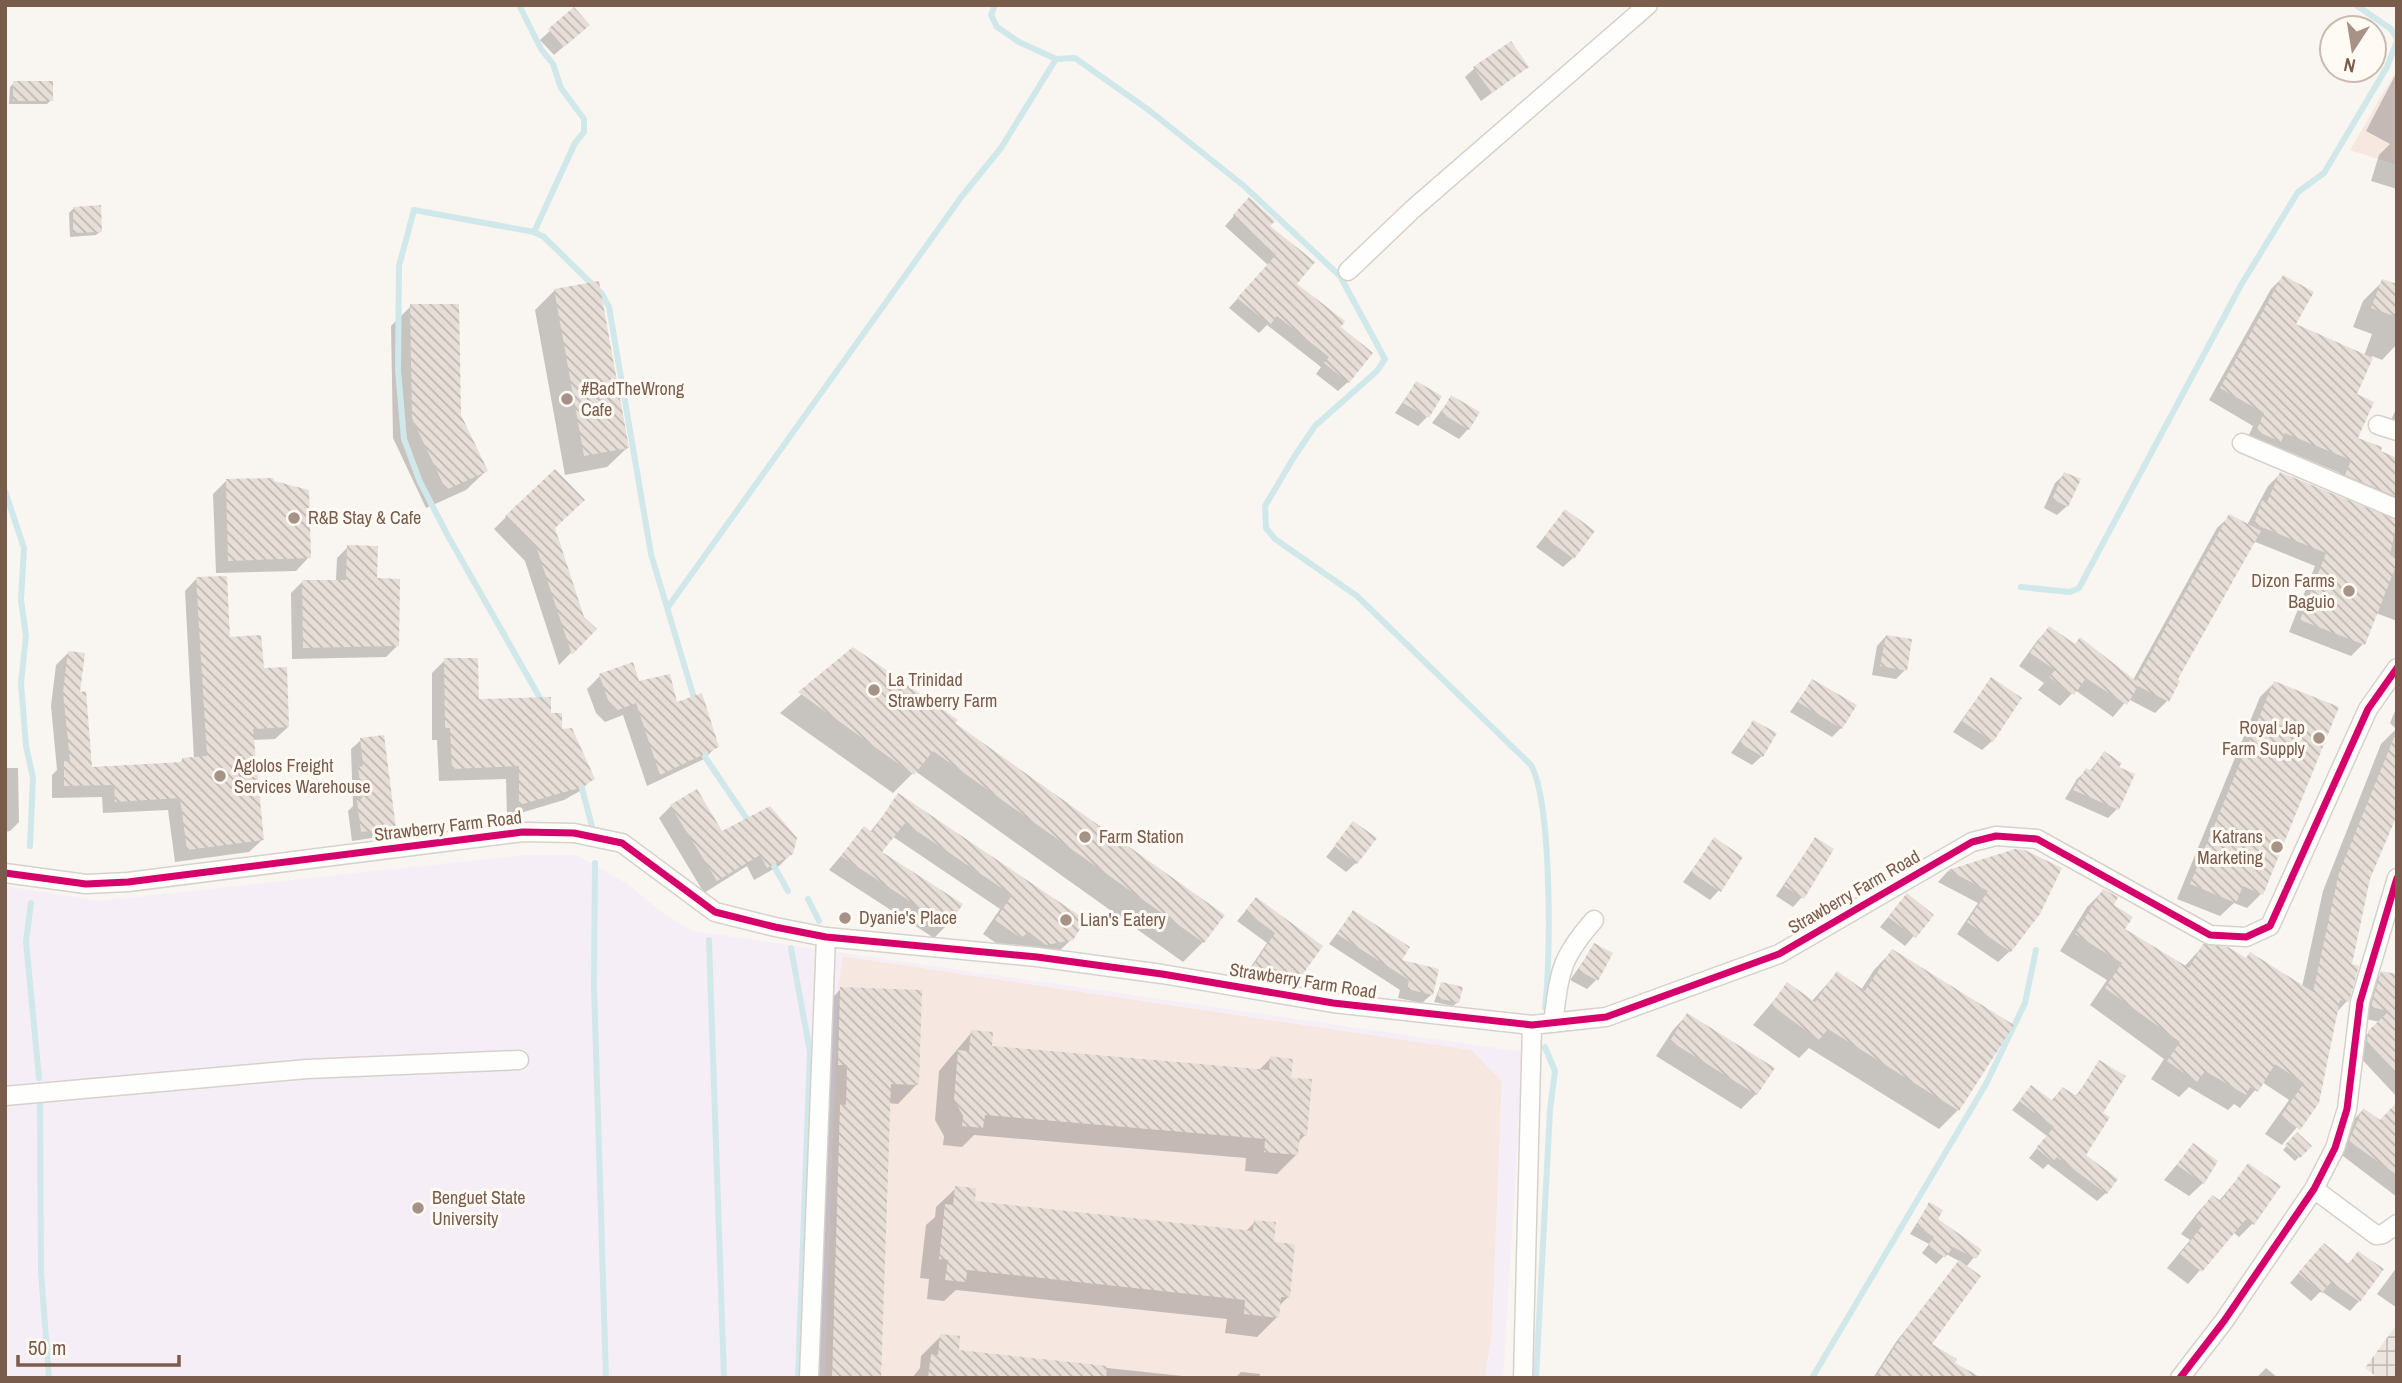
<svg xmlns="http://www.w3.org/2000/svg" width="2402" height="1383" font-family="'Archivo Narrow',sans-serif">
<style>
.commercial{fill:#f6e8e1}
.industrial{fill:url(#industrial-grid)}
.education{fill:#f6eef6}
.shadow{fill:#0003}
.lines{fill:none;stroke-linecap:round;stroke-linejoin:round}
.stream{stroke:#d0e8ea;stroke-width:6}
.building{fill:url(#building-back-hatch)}
.minor-casing{stroke:#d7d1cb;stroke-width:21}
.minor{stroke:#fefefd;stroke-width:18}
.cycleway-casing{stroke:#fffaf3;stroke-width:11}
.cycleway{stroke:#d6006c;stroke-width:7}
.poi-dot{fill:#a69286;stroke:#fffaf3;stroke-width:2.5}
.labels{text-anchor:middle;stroke-width:6;stroke-linejoin:round;paint-order:stroke}
.poi-label{font-size:18px;fill:#7a5c4d;stroke:#fffaf3;text-anchor:start}
.street-label{font-size:18px;fill:#7a5c4d;stroke:#fffaf3}
</style>
<defs>
<pattern id="industrial-grid" width="8" height="8" patternUnits="userSpaceOnUse" patternTransform="scale(1.75)"><rect width="8" height="8" fill="#ede5e0"/><path d="M0 4h8M4 0v8" fill="none" stroke="#c5bdb8"/></pattern>
<pattern id="building-back-hatch" width="6" height="6" patternUnits="userSpaceOnUse" patternTransform="scale(1.75)"><rect width="6" height="6" fill="#e6ded7"/><path d="M-1 5l2 2M0 0l6 6M5-1l2 2" fill="none" stroke="#bfb7b1"/></pattern>
</defs>
<rect width="100%" height="100%" fill="#f9f5f0"/>
<!-- commercial -->
<path class="commercial" d="M 2397,69 L 2397,165 L 2350,150 Z
M 842,956 L 1472,1050 L 1502,1081 L 1492,1335 L 1485,1378 L 824,1378 L 838,986 Z"/>
<!-- industrial -->
<path class="industrial" d="M 2397,1324 L 2397,1378 L 2378,1378 L 2365,1368 Z"/>
<!-- education -->
<path class="education" d="M 525,855 L 577,855 L 629,885 L 664,914 L 693,931 L 1523,1052 L 1503,1378 L 1485,1378 L 1492,1335 L 1502,1081 L 1472,1050 L 843,956 L 838,986 L 824,1378 L 5,1378 L 5,886 L 99,901 Z"/>
<!-- shadow -->
<path class="shadow" d="M 574,9 L 578,34 L 554,55 L 540,40 Z
M 1527,67 L 1481,101 L 1465,77 L 1475,68 Z
M 2397,72 L 2397,189 L 2371,181 L 2379,155 L 2390,144 L 2366,131 Z
M 14,83 L 51,100 L 47,104 L 9,104 L 10,87 Z
M 74,208 L 101,231 L 96,235 L 70,237 L 69,213 Z
M 1240,209 L 1268,226 L 1295,284 L 1338,327 L 1348,382 L 1338,391 L 1316,374 L 1321,367 L 1267,325 L 1259,333 L 1229,308 L 1268,265 L 1225,226 Z
M 2283,277 L 2293,325 L 2364,356 L 2372,334 L 2353,327 L 2363,301 L 2383,281 L 2397,286 L 2397,344 L 2382,360 L 2372,356 L 2354,394 L 2355,439 L 2397,460 L 2397,621 L 2376,613 L 2363,644 L 2351,656 L 2289,632 L 2315,566 L 2253,541 L 2175,680 L 2167,701 L 2155,713 L 2128,699 L 2113,717 L 2075,690 L 2060,706 L 2038,690 L 2044,683 L 2019,666 L 2037,641 L 2049,628 L 2133,680 L 2217,528 L 2230,516 L 2247,525 L 2268,486 L 2280,474 L 2397,521 L 2389,510 L 2334,487 L 2340,473 L 2275,446 L 2268,453 L 2245,444 L 2253,426 L 2209,400 L 2271,289 Z
M 555,290 L 627,448 L 607,467 L 565,475 L 535,310 Z
M 411,306 L 486,471 L 466,490 L 426,508 L 393,438 L 391,326 Z
M 1416,383 L 1427,417 L 1418,426 L 1395,413 Z
M 1451,398 L 1468,429 L 1459,439 L 1432,423 Z
M 2397,407 L 2397,425 L 2390,422 Z
M 2065,474 L 2067,506 L 2057,515 L 2044,508 L 2055,483 Z
M 226,481 L 309,557 L 296,571 L 216,573 L 213,494 Z
M 1565,511 L 1573,558 L 1563,567 L 1536,547 Z
M 506,517 L 553,528 L 583,618 L 594,629 L 559,665 L 525,561 L 494,529 Z
M 348,547 L 376,580 L 397,646 L 386,657 L 292,659 L 291,593 L 302,582 L 336,581 L 337,558 Z
M 197,578 L 228,639 L 262,670 L 288,727 L 275,739 L 252,740 L 262,840 L 249,852 L 175,862 L 168,810 L 103,813 L 102,797 L 52,798 L 52,775 L 57,770 L 51,706 L 56,665 L 68,653 L 91,769 L 178,764 L 183,760 L 194,759 L 185,591 Z
M 1886,636 L 1905,670 L 1896,679 L 1872,675 L 1877,646 Z
M 853,649 L 953,723 L 1203,942 L 1183,962 L 915,771 L 893,793 L 780,713 Z
M 445,660 L 477,701 L 560,731 L 593,778 L 580,791 L 564,800 L 507,817 L 506,779 L 439,781 L 437,740 L 432,740 L 432,673 Z
M 600,676 L 676,704 L 717,746 L 704,759 L 647,786 L 623,715 L 605,722 L 596,713 L 587,689 Z
M 1991,679 L 1992,741 L 1982,750 L 1953,732 Z
M 1812,681 L 1841,728 L 1832,737 L 1790,712 Z
M 2274,683 L 2261,894 L 2247,908 L 2234,903 L 2220,916 L 2177,899 L 2260,697 Z
M 2397,706 L 2397,810 L 2356,908 L 2347,1001 L 2336,1013 L 2318,1102 L 2282,1145 L 2265,1134 L 2289,1100 L 2262,1082 L 2240,1108 L 2234,1104 L 2228,1110 L 2189,1087 L 2179,1097 L 2151,1079 L 2164,1059 L 2090,1005 L 2107,980 L 2060,951 L 2087,907 L 2103,891 L 2123,930 L 2184,967 L 2203,946 L 2302,987 L 2323,891 L 2381,744 L 2396,729 L 2390,723 Z
M 1753,722 L 1762,756 L 1752,765 L 1731,753 Z
M 361,740 L 394,827 L 385,836 L 352,841 L 348,811 L 353,806 L 351,749 Z
M 2104,753 L 2117,768 L 2117,809 L 2108,818 L 2065,799 L 2077,779 L 2087,770 L 2089,772 Z
M 5,768 L 18,768 L 19,822 L 10,831 L 5,832 Z
M 899,796 L 1072,939 L 1058,952 L 1032,957 L 1014,944 L 1006,950 L 983,934 L 1000,909 L 892,836 L 880,853 L 947,925 L 934,938 L 829,870 L 864,828 L 870,832 Z
M 671,806 L 722,833 L 792,853 L 779,866 L 754,880 L 747,866 L 704,893 L 659,818 Z
M 1354,823 L 1356,863 L 1346,872 L 1326,857 Z
M 1815,839 L 1802,897 L 1793,907 L 1776,896 Z
M 1714,840 L 1719,890 L 1710,900 L 1683,882 Z
M 2015,851 L 2010,951 L 1998,962 L 1957,934 L 1978,903 L 1938,882 L 1948,871 Z
M 1256,899 L 1321,947 L 1288,987 L 1239,984 L 1267,943 L 1237,921 Z
M 1898,905 L 1932,915 L 1905,946 L 1880,927 Z
M 1353,912 L 1432,994 L 1422,1003 L 1398,998 L 1400,990 L 1329,944 Z
M 1595,945 L 1596,980 L 1587,989 L 1570,980 Z
M 1892,951 L 1958,1110 L 1939,1129 L 1809,1048 L 1799,1058 L 1753,1025 L 1787,985 L 1811,1002 L 1837,973 L 1861,990 L 1874,970 Z
M 2382,973 L 2397,976 L 2397,1097 L 2356,1053 L 2357,1044 L 2380,1022 L 2361,1018 L 2370,984 Z
M 1441,984 L 1458,1002 L 1453,1006 L 1434,1002 Z
M 841,989 L 917,1084 L 898,1104 L 888,1103 L 879,1378 L 814,1378 L 821,1009 Z
M 1687,1015 L 1756,1094 L 1741,1109 L 1656,1056 L 1673,1030 Z
M 972,1032 L 990,1048 L 1258,1071 L 1271,1058 L 1289,1079 L 1305,1135 L 1297,1143 L 1297,1154 L 1277,1174 L 1245,1171 L 1246,1158 L 974,1135 L 962,1147 L 943,1145 L 944,1136 L 935,1120 L 939,1071 Z
M 2100,1063 L 2084,1155 L 2106,1193 L 2097,1201 L 2048,1164 L 2043,1169 L 2029,1158 L 2047,1136 L 2012,1110 L 2031,1087 L 2051,1101 L 2062,1089 L 2075,1097 Z
M 2397,1104 L 2397,1197 L 2339,1153 L 2352,1121 L 2363,1110 L 2380,1122 Z
M 2297,1135 L 2309,1146 L 2295,1161 L 2283,1150 Z
M 2193,1145 L 2203,1183 L 2189,1196 L 2164,1180 Z
M 2248,1166 L 2253,1223 L 2239,1237 L 2233,1232 L 2188,1284 L 2167,1268 L 2190,1240 L 2181,1234 L 2199,1211 L 2212,1197 L 2219,1201 Z
M 956,1188 L 973,1203 L 1245,1232 L 1255,1222 L 1288,1297 L 1278,1307 L 1277,1317 L 1257,1337 L 1225,1333 L 1227,1319 L 956,1290 L 944,1301 L 927,1299 L 929,1279 L 920,1278 L 926,1225 L 935,1217 L 936,1207 Z
M 1929,1204 L 1936,1219 L 1980,1250 L 1966,1267 L 1929,1345 L 1952,1363 L 1978,1378 L 1873,1378 L 1896,1342 L 1959,1261 L 1946,1254 L 1936,1264 L 1922,1253 L 1929,1244 L 1910,1234 Z
M 2358,1253 L 2359,1301 L 2350,1311 L 2321,1291 L 2311,1301 L 2290,1283 L 2315,1254 L 2347,1265 Z
M 2397,1267 L 2397,1308 L 2377,1294 Z
M 941,1336 L 957,1352 L 1201,1378 L 912,1378 L 920,1368 L 921,1356 Z
M 2266,1368 L 2278,1378 L 2256,1378 Z
M 1241,1372 L 1260,1374 L 1259,1378 L 1235,1378 Z"/>
<g class="lines">
<!-- stream -->
<path class="stream" d="M 519,5 L 541,49 L 553,64 L 561,88 L 584,119 L 584,132 L 575,143 L 534,232
M 995,5 L 991,15 L 997,27 L 1019,42 L 1056,59 L 1075,58 L 1150,111 L 1244,186 L 1340,276 L 1385,359 L 1377,371 L 1315,426 L 1294,457 L 1265,506 L 1266,528 L 1275,539 L 1357,596 L 1531,765 C 1552,803 1551,962 1545,1008
M 2356,5 L 2391,29 L 2397,39
M 5,491 L 24,548 L 21,600 L 26,636 L 21,683 L 26,746 L 33,778 L 30,846
M 2021,587 L 2070,592 L 2079,588 L 2241,285 L 2298,192 L 2324,173 L 2387,67 L 2397,41
M 668,607 L 962,196 L 1001,148 L 1056,59
M 544,705 L 448,536 L 420,482 L 404,439 L 398,370 L 399,266 L 414,210 L 534,232 L 544,237 L 602,294 L 609,307 L 651,554 L 695,701
M 706,745 L 705,757 L 751,825
M 580,781 L 594,834
M 770,859 L 788,891
M 595,863 L 594,986 L 606,1378
M 808,899 L 819,921
M 31,903 L 26,941 L 39,1078
M 709,940 L 724,1378
M 791,948 L 810,1052 L 798,1378
M 40,1100 L 41,1272 L 49,1378
M 1536,1378 L 1550,1110 L 1555,1071 L 1545,1047
M 1812,1378 L 1986,1084 L 2025,1003 L 2036,950"/>
</g>
<!-- building -->
<path class="building" d="M 574,7 L 590,25 L 564,47 L 548,29 Z
M 1511,41 L 1529,67 L 1492,93 L 1473,67 Z
M 13,81 L 53,81 L 53,101 L 13,101 Z
M 1249,197 L 1275,221 L 1270,226 L 1315,262 L 1297,284 L 1345,321 L 1341,327 L 1373,353 L 1349,383 L 1324,363 L 1329,357 L 1277,316 L 1270,325 L 1237,298 L 1276,255 L 1233,215 Z
M 101,205 L 102,232 L 73,233 L 73,207 Z
M 2283,275 L 2314,292 L 2296,324 L 2373,358 L 2357,394 L 2374,402 L 2358,438 L 2382,447 L 2381,451 L 2397,458 L 2397,497 L 2345,475 L 2351,460 L 2285,433 L 2281,442 L 2256,431 L 2264,413 L 2220,388 Z
M 2382,279 L 2397,284 L 2397,317 L 2371,308 Z
M 599,281 L 629,448 L 584,456 L 554,289 Z
M 410,304 L 459,304 L 461,415 L 488,471 L 446,490 L 412,418 Z
M 1416,381 L 1442,396 L 1429,418 L 1403,403 Z
M 1451,395 L 1480,412 L 1469,430 L 1441,413 Z
M 555,469 L 585,500 L 555,528 L 584,617 L 597,629 L 572,655 L 537,549 L 505,516 Z
M 2064,472 L 2081,479 L 2068,507 L 2052,499 Z
M 2280,472 L 2397,520 L 2390,555 L 2397,557 L 2397,563 L 2365,645 L 2300,620 L 2326,553 L 2254,524 L 2262,500 L 2267,502 Z
M 273,478 L 274,481 L 309,490 L 311,558 L 228,561 L 226,479 Z
M 1565,509 L 1595,531 L 1574,559 L 1544,537 Z
M 2229,514 L 2261,531 L 2178,679 L 2180,681 L 2169,702 L 2138,686 L 2127,705 L 2086,678 L 2074,695 L 2049,677 L 2055,670 L 2030,653 L 2049,626 L 2075,644 L 2080,637 L 2136,681 Z
M 347,545 L 378,546 L 377,578 L 400,579 L 399,646 L 303,648 L 302,580 L 346,580 Z
M 227,576 L 230,637 L 261,635 L 264,668 L 287,667 L 289,727 L 253,729 L 264,840 L 187,850 L 180,798 L 115,802 L 114,785 L 64,786 L 64,761 L 70,761 L 63,692 L 68,651 L 85,653 L 80,692 L 86,691 L 92,767 L 182,762 L 182,758 L 207,756 L 196,577 Z
M 1886,635 L 1912,639 L 1907,671 L 1880,666 Z
M 853,647 L 958,720 L 955,723 L 1225,915 L 1204,943 L 933,751 L 914,775 L 798,692 Z
M 444,658 L 478,658 L 479,699 L 551,697 L 551,713 L 562,713 L 562,729 L 572,728 L 595,779 L 579,788 L 519,805 L 519,766 L 452,769 L 450,728 L 445,728 Z
M 633,662 L 639,681 L 670,674 L 677,702 L 702,693 L 719,747 L 660,775 L 636,703 L 618,710 L 608,700 L 599,674 Z
M 1991,677 L 2022,698 L 1993,742 L 1962,721 Z
M 1812,679 L 1857,705 L 1842,729 L 1798,702 Z
M 2274,681 L 2339,707 L 2263,895 L 2243,886 L 2236,903 L 2190,884 Z
M 1753,720 L 1777,733 L 1763,757 L 1740,743 Z
M 2397,730 L 2397,815 L 2370,879 L 2352,964 L 2359,966 L 2349,1002 L 2340,1000 L 2319,1103 L 2300,1130 L 2281,1116 L 2304,1083 L 2275,1064 L 2258,1092 L 2250,1087 L 2246,1095 L 2205,1071 L 2197,1082 L 2167,1061 L 2180,1042 L 2105,988 L 2122,963 L 2075,934 L 2103,889 L 2118,897 L 2114,905 L 2133,917 L 2125,929 L 2189,968 L 2203,944 L 2228,947 L 2246,958 L 2250,952 L 2313,992 L 2339,873 Z
M 384,735 L 396,828 L 361,832 L 357,800 L 362,799 L 358,767 L 363,766 L 360,738 Z
M 2104,751 L 2122,763 L 2119,767 L 2135,774 L 2119,810 L 2073,790 L 2086,768 L 2092,771 Z
M 697,789 L 722,831 L 770,806 L 797,838 L 793,854 L 767,868 L 760,855 L 717,881 L 670,805 Z
M 898,793 L 1086,920 L 1073,940 L 1046,945 L 1029,932 L 1021,938 L 995,920 L 1012,895 L 905,823 L 882,852 L 963,904 L 948,926 L 841,856 L 864,826 L 872,832 Z
M 1353,821 L 1377,838 L 1357,864 L 1334,846 Z
M 1714,837 L 1743,857 L 1721,892 L 1691,872 Z
M 1815,837 L 1834,849 L 1804,899 L 1784,886 Z
M 2015,849 L 2025,850 L 2062,868 L 2040,914 L 2011,952 L 1967,922 L 1988,891 L 1948,870 Z
M 1907,893 L 1934,915 L 1916,938 L 1888,917 Z
M 1256,897 L 1323,946 L 1300,978 L 1247,975 L 1275,933 L 1245,911 Z
M 1353,910 L 1410,947 L 1402,960 L 1439,969 L 1433,995 L 1407,989 L 1409,980 L 1337,934 Z
M 1594,943 L 1613,953 L 1598,981 L 1578,970 Z
M 1892,949 L 2014,1025 L 1959,1111 L 1828,1029 L 1819,1040 L 1771,1005 L 1787,982 L 1815,1002 L 1837,971 L 1865,991 Z
M 2381,971 L 2397,974 L 2397,1074 L 2367,1041 L 2368,1031 L 2389,1011 L 2371,1007 Z
M 1441,982 L 1463,987 L 1459,1003 L 1437,998 Z
M 840,987 L 922,990 L 919,1085 L 891,1084 L 881,1378 L 832,1378 L 840,1104 L 846,1105 L 847,1065 L 838,1065 Z
M 1687,1013 L 1775,1068 L 1757,1095 L 1670,1041 Z
M 971,1030 L 993,1032 L 992,1046 L 1269,1070 L 1270,1056 L 1293,1059 L 1291,1078 L 1312,1079 L 1307,1136 L 1300,1135 L 1298,1155 L 1264,1152 L 1265,1139 L 985,1115 L 983,1128 L 962,1126 L 963,1116 L 954,1099 L 958,1050 L 969,1051 Z
M 2099,1060 L 2126,1076 L 2103,1113 L 2110,1117 L 2086,1155 L 2118,1179 L 2107,1194 L 2057,1157 L 2053,1162 L 2036,1148 L 2054,1127 L 2019,1101 L 2031,1085 L 2053,1101 L 2062,1087 L 2077,1096 Z
M 2397,1102 L 2397,1175 L 2349,1141 L 2363,1108 L 2380,1120 Z
M 2297,1132 L 2312,1146 L 2300,1158 L 2285,1145 Z
M 2193,1143 L 2218,1161 L 2204,1184 L 2177,1165 Z
M 2248,1163 L 2281,1186 L 2254,1225 L 2246,1219 L 2202,1272 L 2180,1254 L 2202,1226 L 2194,1220 L 2212,1195 L 2221,1201 Z
M 955,1186 L 976,1188 L 975,1201 L 1253,1231 L 1254,1220 L 1276,1222 L 1274,1242 L 1295,1244 L 1290,1298 L 1281,1297 L 1279,1318 L 1244,1314 L 1245,1300 L 967,1270 L 966,1282 L 945,1280 L 948,1260 L 939,1259 L 945,1204 L 953,1205 Z
M 1929,1202 L 1943,1210 L 1938,1219 L 1982,1250 L 1976,1259 L 1953,1247 L 1945,1258 L 1928,1245 L 1934,1237 L 1916,1226 Z
M 2324,1243 L 2349,1264 L 2358,1251 L 2384,1269 L 2360,1302 L 2331,1282 L 2322,1293 L 2298,1273 Z
M 1959,1260 L 1981,1276 L 1932,1344 L 1957,1359 L 1955,1363 L 1982,1378 L 1875,1378 L 1905,1331 Z
M 940,1334 L 960,1336 L 959,1350 L 1107,1366 L 1106,1378 L 928,1378 L 931,1354 L 938,1355 Z"/>
<g class="lines">
<defs>
<path id="minor" d="M 1348,271 L 1413,209 L 1648,5
M 2378,425 L 2397,431
M 2242,443 L 2397,509
M 5,873 L 86,884 L 128,882 L 523,832 L 574,833 L 622,843 L 715,912 L 775,927 L 826,937 L 1037,957 L 1162,974 L 1333,1003 L 1532,1025 L 1606,1017 L 1779,954 L 1972,842 L 1996,836 L 2037,839 L 2210,935 L 2246,937 L 2270,926 L 2368,709 L 2397,668
M 1553,1023 C 1560,972 1559,960 1594,920
M 5,1096 L 307,1069 L 519,1060
M 2314,1189 L 2376,1235 L 2383,1234 L 2397,1224
M 809,1378 L 826,937
M 1523,1378 L 1532,1025
M 2180,1378 L 2224,1321 L 2314,1189 L 2335,1148 L 2347,1109 L 2360,1002 L 2397,878"/>
</defs>
<!-- minor casing -->
<use href="#minor" class="minor-casing"/>
<!-- minor -->
<use href="#minor" class="minor"/>
<defs>
<path id="cycleway" d="M 5,873 L 86,884 L 128,882 L 523,832 L 574,833 L 622,843 L 715,912 L 775,927 L 826,937 L 1037,957 L 1162,974 L 1333,1003 L 1532,1025 L 1606,1017 L 1779,954 L 1972,842 L 1996,836 L 2037,839 L 2210,935 L 2246,937 L 2270,926 L 2368,709 L 2397,668
M 2180,1378 L 2224,1321 L 2314,1189 L 2335,1148 L 2347,1109 L 2360,1002 L 2397,878"/>
</defs>
<!-- cycleway casing -->
<use href="#cycleway" class="cycleway-casing"/>
<!-- cycleway -->
<use href="#cycleway" class="cycleway"/>
</g>
<!-- markers -->
<g class="poi-dot">
<circle cx="567" cy="399" r="7"/>
<circle cx="294" cy="518" r="7"/>
<circle cx="2349" cy="591" r="7"/>
<circle cx="874" cy="690" r="7"/>
<circle cx="2319" cy="738" r="7"/>
<circle cx="220" cy="776" r="7"/>
<circle cx="1085" cy="837" r="7"/>
<circle cx="2277" cy="847" r="7"/>
<circle cx="845" cy="918" r="7"/>
<circle cx="1066" cy="920" r="7"/>
<circle cx="418" cy="1208" r="7"/>
</g>
<g class="labels">
<!-- poi labels -->
<g class="poi-label">
<text x="581" y="395">#BadTheWrong<tspan x="581" dy="21">Cafe</tspan></text>
<text x="308" y="524">R&amp;B Stay &amp; Cafe</text>
<text x="2335" y="587" text-anchor="end">Dizon Farms<tspan x="2335" dy="21">Baguio</tspan></text>
<text x="888" y="686">La Trinidad<tspan x="888" dy="21">Strawberry Farm</tspan></text>
<text x="2305" y="734" text-anchor="end">Royal Jap<tspan x="2305" dy="21">Farm Supply</tspan></text>
<text x="234" y="772">Aglolos Freight<tspan x="234" dy="21">Services Warehouse</tspan></text>
<text x="1099" y="843">Farm Station</text>
<text x="2263" y="843" text-anchor="end">Katrans<tspan x="2263" dy="21">Marketing</tspan></text>
<text x="859" y="924">Dyanie's Place</text>
<text x="1080" y="926">Lian's Eatery</text>
<text x="432" y="1204">Benguet State<tspan x="432" dy="21">University</tspan></text>
</g>
<!-- street labels -->
<g class="street-label">
<text transform="translate(448 826) rotate(-7)" y="6">Strawberry Farm Road</text>
<text transform="translate(1854 892) rotate(-30)" y="6">Strawberry Farm Road</text>
<text transform="translate(1303 981) rotate(9)" y="6">Strawberry Farm Road</text>
</g>
</g>
<!-- border -->
<rect width="2402" height="1383" fill="none" stroke="#7a5c4d" stroke-width="14"/>
<!-- north arrow -->
<g transform="translate(2353 49) rotate(192)"><circle r="33" fill="#fffaf3" stroke="#cabbb1" stroke-width="2"/>
<path d="M0-5L12 26L0 18L-12 26Z" fill="#a69286"/>
<text y="-10" font-size="19" font-weight="bold" text-anchor="middle" fill="#7a5c4d">N</text>
</g>
<!-- scale -->
<path d="M18 1355v10h161v-10" fill="none" stroke="#7a5c4d" stroke-width="3.5"/>
<text x="28" y="1355" font-size="21" fill="#7a5c4d" stroke="#fffaf3" stroke-width="5" paint-order="stroke">50 m</text>
</svg>
